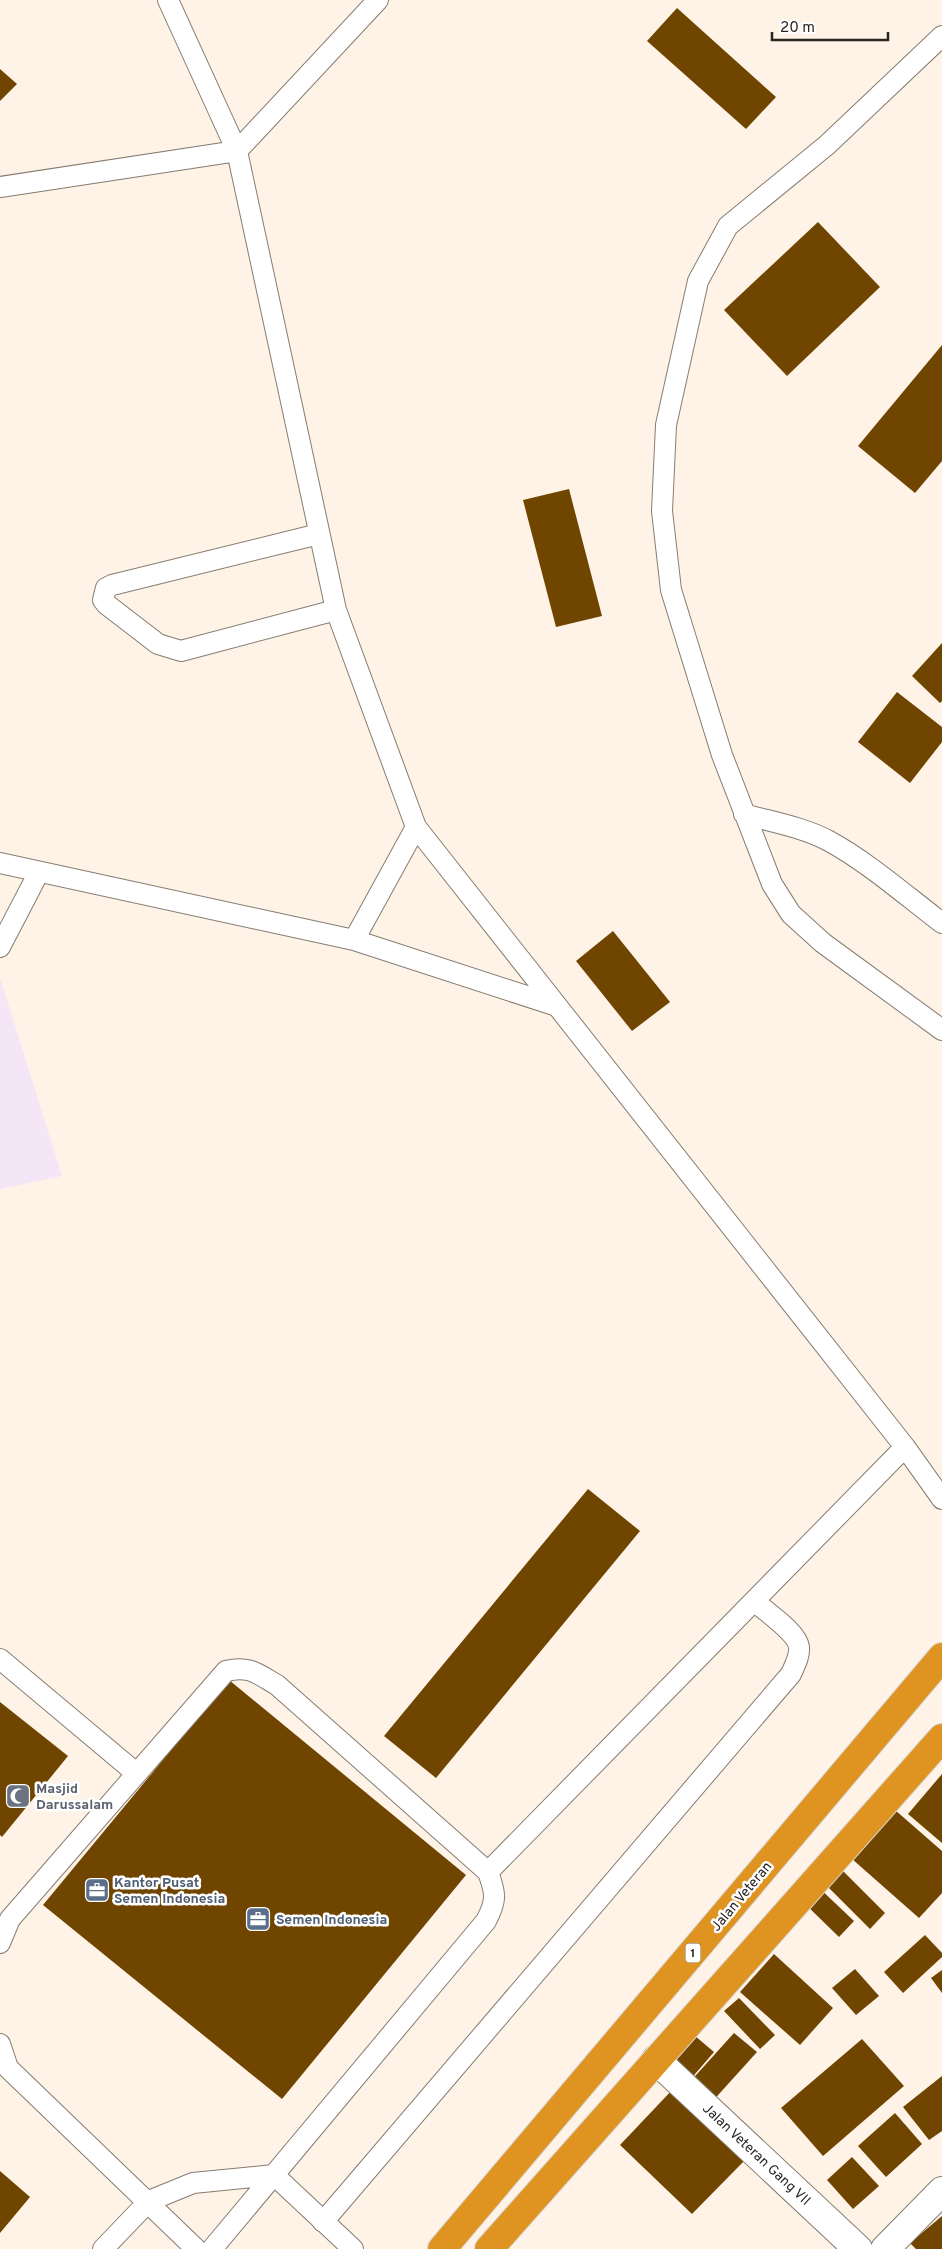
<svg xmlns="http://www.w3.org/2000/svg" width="942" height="2249" font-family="Overpass,sans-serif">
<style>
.education{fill:#f4e5f7}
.building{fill:#6f4500}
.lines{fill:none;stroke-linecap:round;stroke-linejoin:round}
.lane-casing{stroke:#867c71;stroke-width:22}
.street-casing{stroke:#867c71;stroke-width:30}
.highway-casing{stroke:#d8d8d7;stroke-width:30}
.lane{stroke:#fff;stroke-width:20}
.street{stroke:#fff;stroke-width:28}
.highway{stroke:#df9421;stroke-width:28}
.labels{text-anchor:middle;stroke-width:5;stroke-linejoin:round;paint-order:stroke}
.shield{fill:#fff;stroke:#696664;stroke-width:1}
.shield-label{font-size:12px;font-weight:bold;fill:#292521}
.worship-label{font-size:14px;font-weight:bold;fill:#5b616d;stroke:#fff;text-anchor:start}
.service-label{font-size:14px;font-weight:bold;fill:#4e5e75;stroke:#fff;text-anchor:start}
.street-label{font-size:14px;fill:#292521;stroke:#fff}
</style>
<rect width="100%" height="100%" fill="#fef3e6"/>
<!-- education -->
<path class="education" d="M 0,978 L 62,1176 L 0,1189 Z"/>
<!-- building -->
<path class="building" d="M 677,8 L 776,97 L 746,129 L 647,41 Z
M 0,69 L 17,84 L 0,101 Z
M 818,222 L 880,287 L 787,376 L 724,310 Z
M 942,345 L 942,461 L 915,493 L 858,446 Z
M 569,489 L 602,616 L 556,627 L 523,500 Z
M 942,643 L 942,701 L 940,703 L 912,676 Z
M 897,692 L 942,727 L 942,742 L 910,783 L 858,742 Z
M 613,931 L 670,1002 L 632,1031 L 576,961 Z
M 588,1489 L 640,1531 L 436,1778 L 384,1736 Z
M 229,1680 L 466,1875 L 282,2099 L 43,1905 Z
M 0,1702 L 68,1756 L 2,1837 L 0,1835 Z
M 942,1774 L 942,1843 L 908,1814 Z
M 887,1803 L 942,1851 L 942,1893 L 919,1918 L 843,1851 Z
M 835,1863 L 885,1913 L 870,1929 L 820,1879 Z
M 815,1884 L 854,1921 L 839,1937 L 801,1900 Z
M 925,1935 L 942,1953 L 942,1957 L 903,1993 L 884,1972 Z
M 774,1954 L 833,2008 L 800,2045 L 740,1992 Z
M 855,1969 L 879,1996 L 856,2015 L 832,1988 Z
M 942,1970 L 942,1993 L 931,1978 Z
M 739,1998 L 775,2035 L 760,2049 L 724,2011 Z
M 688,2030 L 714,2052 L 689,2081 L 663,2058 Z
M 734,2033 L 757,2052 L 710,2104 L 688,2084 Z
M 862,2039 L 904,2086 L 823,2156 L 781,2108 Z
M 942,2076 L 942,2131 L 929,2140 L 903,2107 Z
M 674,2088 L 747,2158 L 692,2214 L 620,2145 Z
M 895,2113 L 922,2144 L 886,2177 L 858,2146 Z
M 852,2157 L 879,2186 L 853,2209 L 827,2180 Z
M 0,2171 L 30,2197 L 0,2233 Z
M 942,2216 L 942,2249 L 916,2249 L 910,2243 Z"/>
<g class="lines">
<defs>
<path id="lane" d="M 378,0 L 237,151 L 336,610 L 416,827 L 905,1447 L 942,1499
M 942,36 L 827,145 L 728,226 L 698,281 L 666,425 L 662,511 L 671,590 L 722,755 L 772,884 L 791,914 L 823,943 L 942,1030
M 0,187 L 237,151 L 168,0
M 319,534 L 112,585 L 106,588 L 103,600 L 106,604 L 158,644 L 181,651 L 336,610
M 744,814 C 772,822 803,827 829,841 C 869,863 905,895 942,923
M 0,863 L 354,940 L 557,1006
M 354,940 L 416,827
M 0,947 L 39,872
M 0,1659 L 136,1773
M 488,1872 L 905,1447
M 0,1943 L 10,1919 L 226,1671 C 249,1665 258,1674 277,1685 L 488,1872 C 496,1894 497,1900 486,1921 L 212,2249
M 0,2044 L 8,2068 L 196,2249
M 323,2222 L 791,1674 C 795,1665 800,1656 799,1647 C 797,1632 765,1611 754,1601
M 103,2249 L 149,2201 L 193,2183 L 274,2175 L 353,2249"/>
<path id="street" d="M 656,2060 L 858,2249
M 885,2249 L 942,2191"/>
<path id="highway" d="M 442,2249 L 942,1657
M 489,2249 L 942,1738"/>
</defs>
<!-- lane casing -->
<use href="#lane" class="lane-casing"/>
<!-- street casing -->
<use href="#street" class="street-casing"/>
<!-- highway casing -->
<use href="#highway" class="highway-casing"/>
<!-- lane -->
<use href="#lane" class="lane"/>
<!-- street -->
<use href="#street" class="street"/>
<!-- highway -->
<use href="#highway" class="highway"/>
</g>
<!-- icons -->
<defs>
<symbol id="mosque-square" viewBox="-11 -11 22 22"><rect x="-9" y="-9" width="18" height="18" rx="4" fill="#6b7280" stroke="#fff"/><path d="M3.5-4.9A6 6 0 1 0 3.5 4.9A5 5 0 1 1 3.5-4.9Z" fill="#fff"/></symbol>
<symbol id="office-square" viewBox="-11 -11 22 22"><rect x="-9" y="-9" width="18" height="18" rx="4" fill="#5c6f8a" stroke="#fff"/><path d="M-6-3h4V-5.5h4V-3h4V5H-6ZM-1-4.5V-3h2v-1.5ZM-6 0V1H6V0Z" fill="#fff"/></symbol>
</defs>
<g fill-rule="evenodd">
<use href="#mosque-square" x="4" y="1782" width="28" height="28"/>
<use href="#office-square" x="83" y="1876" width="28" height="28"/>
<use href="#office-square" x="244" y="1905" width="28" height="28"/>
</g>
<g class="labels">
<!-- shield labels -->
<rect class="shield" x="685.5" y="1943.5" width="15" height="19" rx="4"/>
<g class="shield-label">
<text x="693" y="1957">1</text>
</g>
<!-- worship labels -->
<g class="worship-label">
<text x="36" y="1793">Masjid<tspan x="36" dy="16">Darussalam</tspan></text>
</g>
<!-- service labels -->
<g class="service-label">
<text x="114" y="1887">Kantor Pusat<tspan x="114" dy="16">Semen Indonesia</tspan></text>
<text x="276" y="1924">Semen Indonesia</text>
</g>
<!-- street labels -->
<g class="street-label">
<text transform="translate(741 1896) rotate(-50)" y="5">Jalan Veteran</text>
<text transform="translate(757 2154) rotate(43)" y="5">Jalan Veteran Gang VII</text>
</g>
</g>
<!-- scale -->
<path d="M772 32v8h116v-8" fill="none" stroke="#292521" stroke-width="2.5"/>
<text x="780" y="32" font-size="15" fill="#292521" stroke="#ffffff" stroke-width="4" paint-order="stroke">20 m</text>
</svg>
